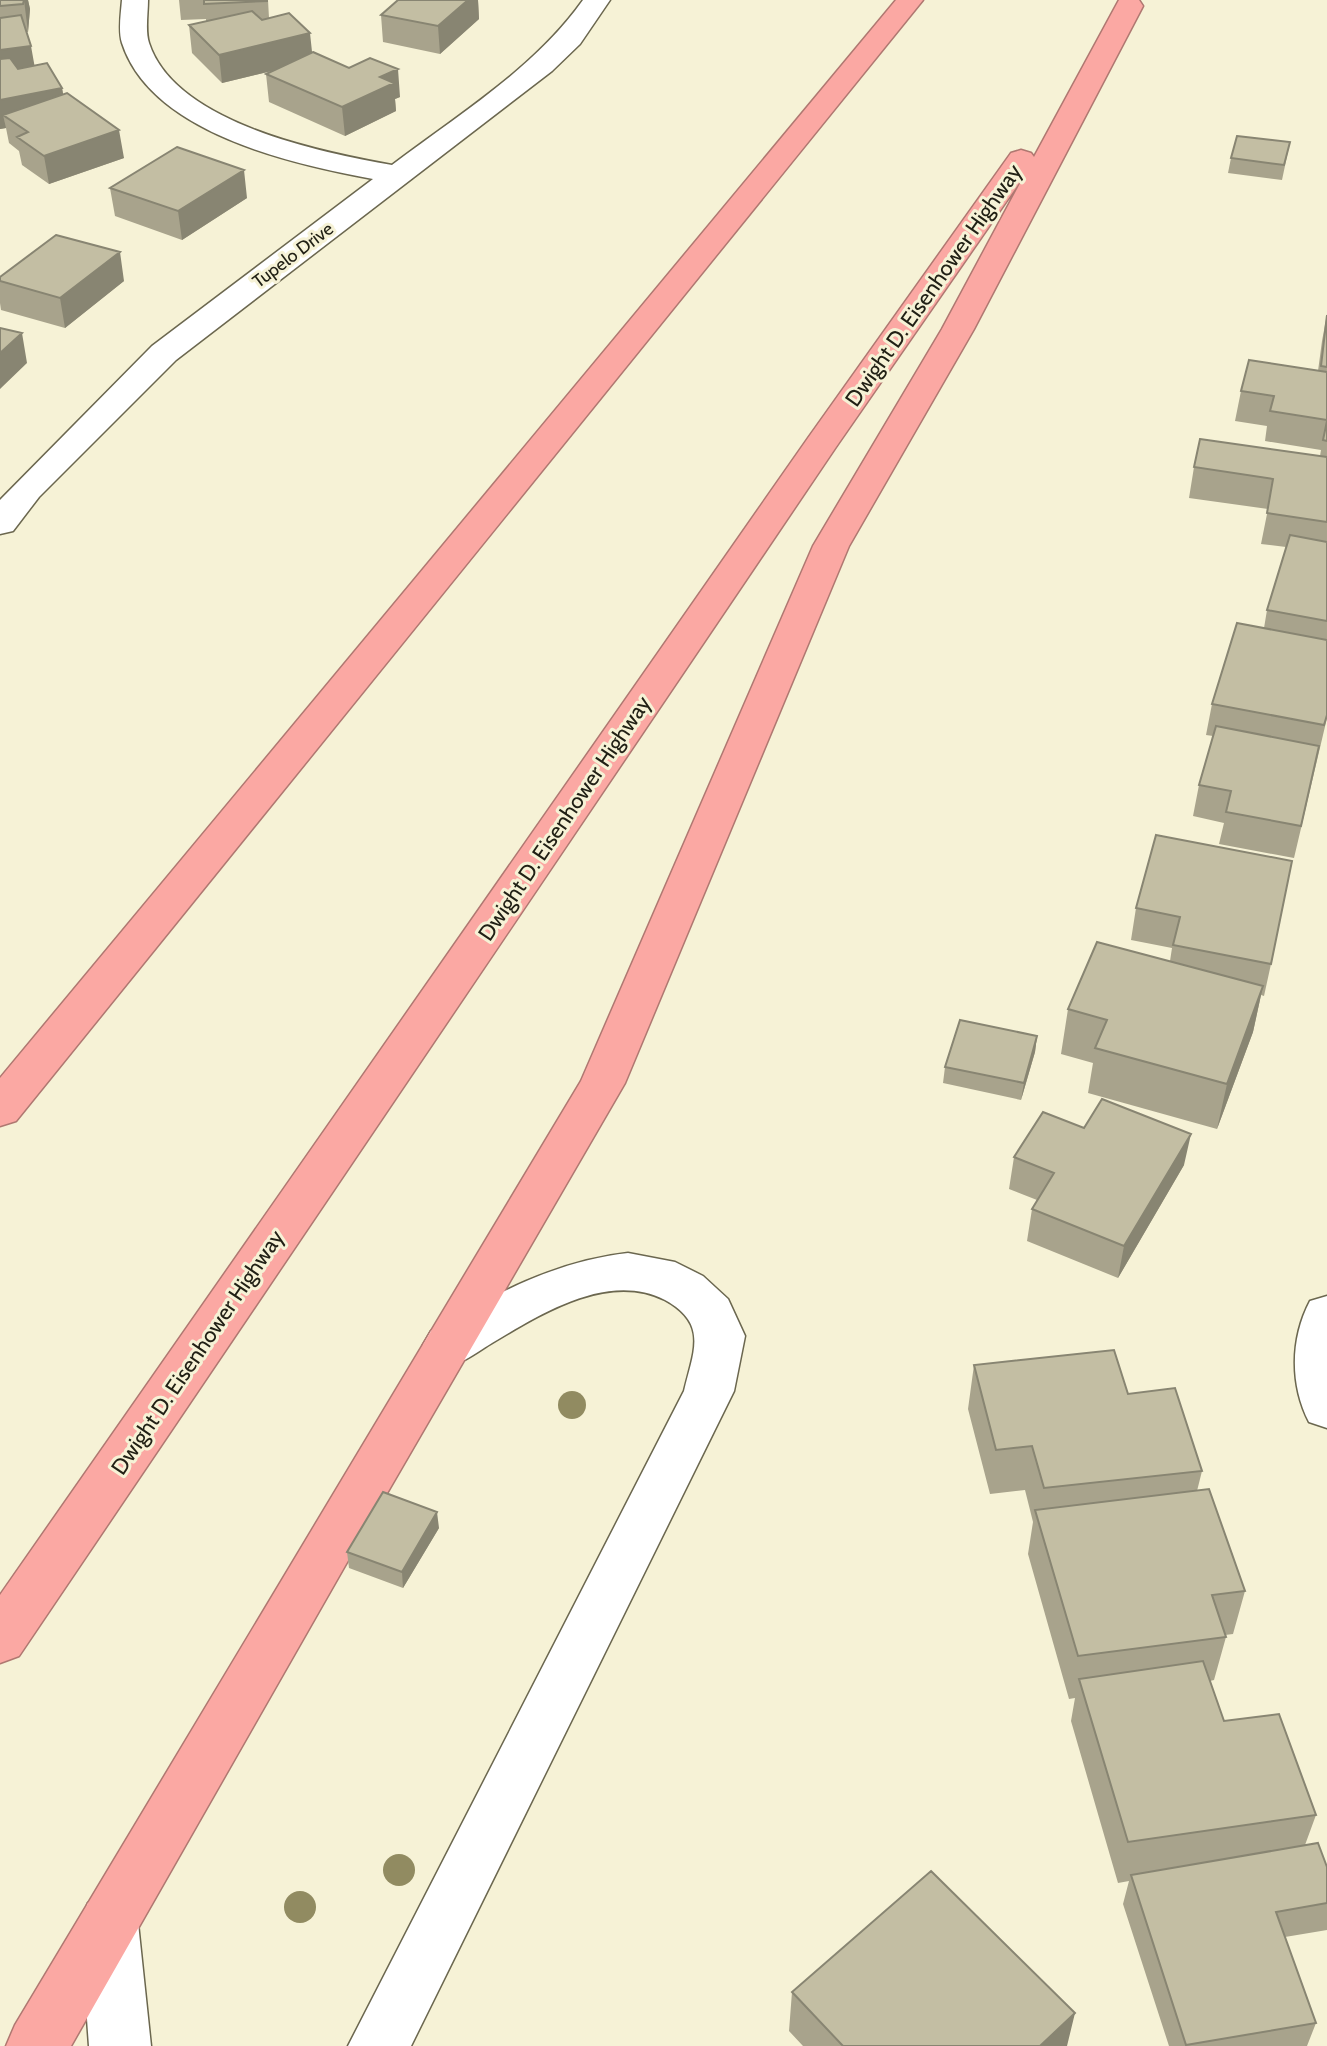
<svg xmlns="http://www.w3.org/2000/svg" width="1327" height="2046" font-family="Cabin,sans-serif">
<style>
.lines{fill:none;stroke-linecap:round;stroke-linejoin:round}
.minor-casing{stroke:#6b674f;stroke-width:3}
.highway-casing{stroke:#af7871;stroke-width:3}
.minor{fill:#fff;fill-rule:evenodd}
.highway{fill:#fba8a3;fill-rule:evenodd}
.tree{fill:#918b61}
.wall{fill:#a8a38c}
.shaded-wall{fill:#888572}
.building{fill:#c3bea3;stroke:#888572;stroke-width:2}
.labels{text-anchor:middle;stroke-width:6;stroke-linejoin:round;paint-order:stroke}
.far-street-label{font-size:18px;fill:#212015;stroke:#f6f2d6}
.street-label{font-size:22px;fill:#212015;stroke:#f6f2d6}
</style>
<rect width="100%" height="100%" fill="#f6f2d6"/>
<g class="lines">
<defs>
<path id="minor" d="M 122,0 L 148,0 C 148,13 145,31 149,43 C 175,123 320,152 392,165 C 459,114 534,69 583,0 L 610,0 L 580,44 L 552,71 L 176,360 L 39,497 L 13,531 L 0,534 L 0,500 L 152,346 L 373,179 C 292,164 151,133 122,43 C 118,31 121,13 122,0 Z
M 628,1253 L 675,1262 L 703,1276 L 728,1299 L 745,1336 L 734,1391 L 411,2046 L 348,2046 L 684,1391 C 693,1352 709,1324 665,1300 C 608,1271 541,1314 492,1343 C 480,1350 463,1364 448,1365 C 443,1365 435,1360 431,1359 L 423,1345 L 431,1331 C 493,1295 555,1261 628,1253 Z
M 1327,1296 L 1327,1428 L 1309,1422 C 1290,1385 1290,1339 1310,1301 Z
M 109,1895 L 130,1903 L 138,1923 L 151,2046 L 89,2046 L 80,1923 L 88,1903 Z"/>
<path id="highway" d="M 896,0 L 923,0 L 16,1121 L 0,1126 L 0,1078 Z
M 1119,0 L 1139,0 L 1143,6 L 974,329 L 849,546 L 625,1083 L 350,1557 L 71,2046 L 6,2046 L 15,2025 L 581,1081 L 813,546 L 942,329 L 1024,176 L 836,447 L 19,1656 L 0,1663 L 0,1595 L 808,438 L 1011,153 L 1021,150 L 1031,153 L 1034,157 Z"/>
</defs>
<!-- minor casing -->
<use href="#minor" class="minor-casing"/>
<!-- highway casing -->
<use href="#highway" class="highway-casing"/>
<!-- minor -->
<use href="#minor" class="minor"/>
<!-- highway -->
<use href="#highway" class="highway"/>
</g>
<!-- trees -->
<g class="tree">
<circle cx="572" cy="1405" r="14"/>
<circle cx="399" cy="1870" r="16"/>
<circle cx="300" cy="1907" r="16"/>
</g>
<!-- wall -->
<path class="wall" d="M 0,0 L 28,0 L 30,9 L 28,32 L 26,32 L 34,66 L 62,88 L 63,94 L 124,158 L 49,184 L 22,165 L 19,151 L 9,143 L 6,128 L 0,129 Z
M 179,0 L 268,0 L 269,18 L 312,53 L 400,97 L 395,99 L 396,111 L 345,136 L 269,102 L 266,74 L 276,70 L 222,83 L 192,53 L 189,25 L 206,21 L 206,19 L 181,20 Z
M 398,0 L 478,0 L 479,19 L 440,54 L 383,42 L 381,15 Z
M 1290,142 L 1282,180 L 1228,173 L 1231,158 Z
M 110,188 L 247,198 L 182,240 L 115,216 Z
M 0,277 L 124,281 L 65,328 L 1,310 L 0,303 Z
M 1327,314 L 1327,718 L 1294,858 L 1219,844 L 1224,823 L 1193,816 L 1199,785 L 1213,736 L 1206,735 L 1212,704 L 1264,628 L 1267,610 L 1286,547 L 1261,544 L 1268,509 L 1189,498 L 1194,467 L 1320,456 L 1321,450 L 1265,441 L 1267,426 L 1235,421 L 1241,391 L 1318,371 L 1322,341 Z
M 1156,835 L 1271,964 L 1264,996 L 1261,995 L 1253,1032 L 1217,1129 L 1088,1093 L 1093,1063 L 1061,1054 L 1068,1009 L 1170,961 L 1172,948 L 1131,940 L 1136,908 Z
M 1037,1036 L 1035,1052 L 1021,1100 L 943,1083 L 945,1067 Z
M 1084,1128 L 1184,1165 L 1118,1278 L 1027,1241 L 1032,1209 L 1037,1200 L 1009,1189 L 1014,1157 Z
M 974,1365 L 1128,1394 L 1202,1471 L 1197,1491 L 1245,1591 L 1233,1634 L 1225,1635 L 1226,1637 L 1214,1680 L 1210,1681 L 1224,1721 L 1316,1815 L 1305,1845 L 1327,1867 L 1327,1930 L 1285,1937 L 1316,2023 L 1307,2046 L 1169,2046 L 1123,1904 L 1129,1881 L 1118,1883 L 1071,1721 L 1075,1698 L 1069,1699 L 1028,1554 L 1033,1522 L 1025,1490 L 990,1494 L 968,1409 Z
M 439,1528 L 403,1588 L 349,1568 L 347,1552 Z
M 792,1992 L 1067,2046 L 803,2046 L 789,2031 Z"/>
<!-- shaded-wall -->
<path class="shaded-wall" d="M 24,0 L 28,0 L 30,9 L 28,32 Z
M 468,0 L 478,0 L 479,19 L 440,54 L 438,26 Z
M 310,33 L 313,61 L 222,83 L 219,55 Z
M 31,46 L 36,74 L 0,79 L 0,50 Z
M 398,69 L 400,97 L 395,99 L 396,111 L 345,136 L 342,107 L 380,77 Z
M 62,88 L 67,116 L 3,115 L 6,128 L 0,129 L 0,100 Z
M 119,130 L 124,158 L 49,184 L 44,156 Z
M 244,170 L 247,198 L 182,240 L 178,211 Z
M 120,252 L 124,281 L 65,328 L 60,298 Z
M 22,333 L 27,363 L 0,389 L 0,353 Z
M 1263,986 L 1253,1032 L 1217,1129 L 1227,1084 Z
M 1037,1036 L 1035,1052 L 1021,1100 L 1024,1083 Z
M 1191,1134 L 1184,1165 L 1118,1278 L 1124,1246 Z
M 437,1512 L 439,1528 L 403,1588 L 402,1572 Z
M 1075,2013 L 1067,2046 L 1040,2046 Z"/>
<!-- building -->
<path class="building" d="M 0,0 L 24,0 L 23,4 L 0,6 Z
M 204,0 L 267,0 L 267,1 L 204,4 Z
M 398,0 L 468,0 L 438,26 L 381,15 Z
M 252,11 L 262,20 L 289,13 L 310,33 L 219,55 L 189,25 Z
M 21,15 L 31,46 L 0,50 L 0,18 Z
M 313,52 L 349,68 L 370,58 L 398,69 L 380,77 L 394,83 L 342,107 L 266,74 Z
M 10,58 L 18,69 L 47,63 L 62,88 L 0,100 L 0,59 Z
M 67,93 L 119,130 L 44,156 L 17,137 L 28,132 L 3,115 Z
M 1237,136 L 1290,142 L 1284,165 L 1231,158 Z
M 177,147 L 244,170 L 178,211 L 110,188 Z
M 56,235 L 120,252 L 60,298 L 0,281 L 0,277 Z
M 1327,315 L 1327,367 L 1321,366 Z
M 0,328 L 22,333 L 0,353 Z
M 1249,360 L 1327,372 L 1327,420 L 1270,411 L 1274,396 L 1241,391 Z
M 1327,421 L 1327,441 L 1323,440 Z
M 1200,439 L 1327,457 L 1327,522 L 1267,513 L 1273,479 L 1194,467 Z
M 1290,535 L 1327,542 L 1327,621 L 1267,610 Z
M 1237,623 L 1327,640 L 1327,715 L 1324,725 L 1212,704 Z
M 1216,726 L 1319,746 L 1301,826 L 1226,812 L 1231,791 L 1199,785 Z
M 1156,835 L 1292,861 L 1271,964 L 1173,945 L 1180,917 L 1136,908 Z
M 1097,942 L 1263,986 L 1227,1084 L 1095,1048 L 1107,1020 L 1068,1009 Z
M 960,1020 L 1037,1036 L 1024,1083 L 945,1067 Z
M 1102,1099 L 1191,1134 L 1124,1246 L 1032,1209 L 1054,1173 L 1014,1157 L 1043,1112 L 1084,1128 Z
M 1114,1350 L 1128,1394 L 1175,1388 L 1202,1471 L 1044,1488 L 1032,1446 L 996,1450 L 974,1365 Z
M 1209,1489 L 1245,1591 L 1212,1595 L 1226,1637 L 1078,1656 L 1035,1510 Z
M 383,1492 L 437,1512 L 402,1572 L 347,1552 Z
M 1203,1661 L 1224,1721 L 1279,1714 L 1316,1815 L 1128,1842 L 1079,1679 Z
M 1318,1843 L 1327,1867 L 1327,1903 L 1276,1912 L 1316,2023 L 1186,2045 L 1131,1875 Z
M 931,1871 L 1075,2013 L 1040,2046 L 843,2046 L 792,1992 Z"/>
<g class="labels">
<!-- far-street labels -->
<g class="far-street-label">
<text transform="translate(293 255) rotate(-37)" y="6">Tupelo Drive</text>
</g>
<!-- street labels -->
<g class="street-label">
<text transform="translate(933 285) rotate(-55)" y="8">Dwight D. Eisenhower Highway</text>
<text transform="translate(564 818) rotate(-56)" y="8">Dwight D. Eisenhower Highway</text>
<text transform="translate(197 1352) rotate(-56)" y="8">Dwight D. Eisenhower Highway</text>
</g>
</g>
</svg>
